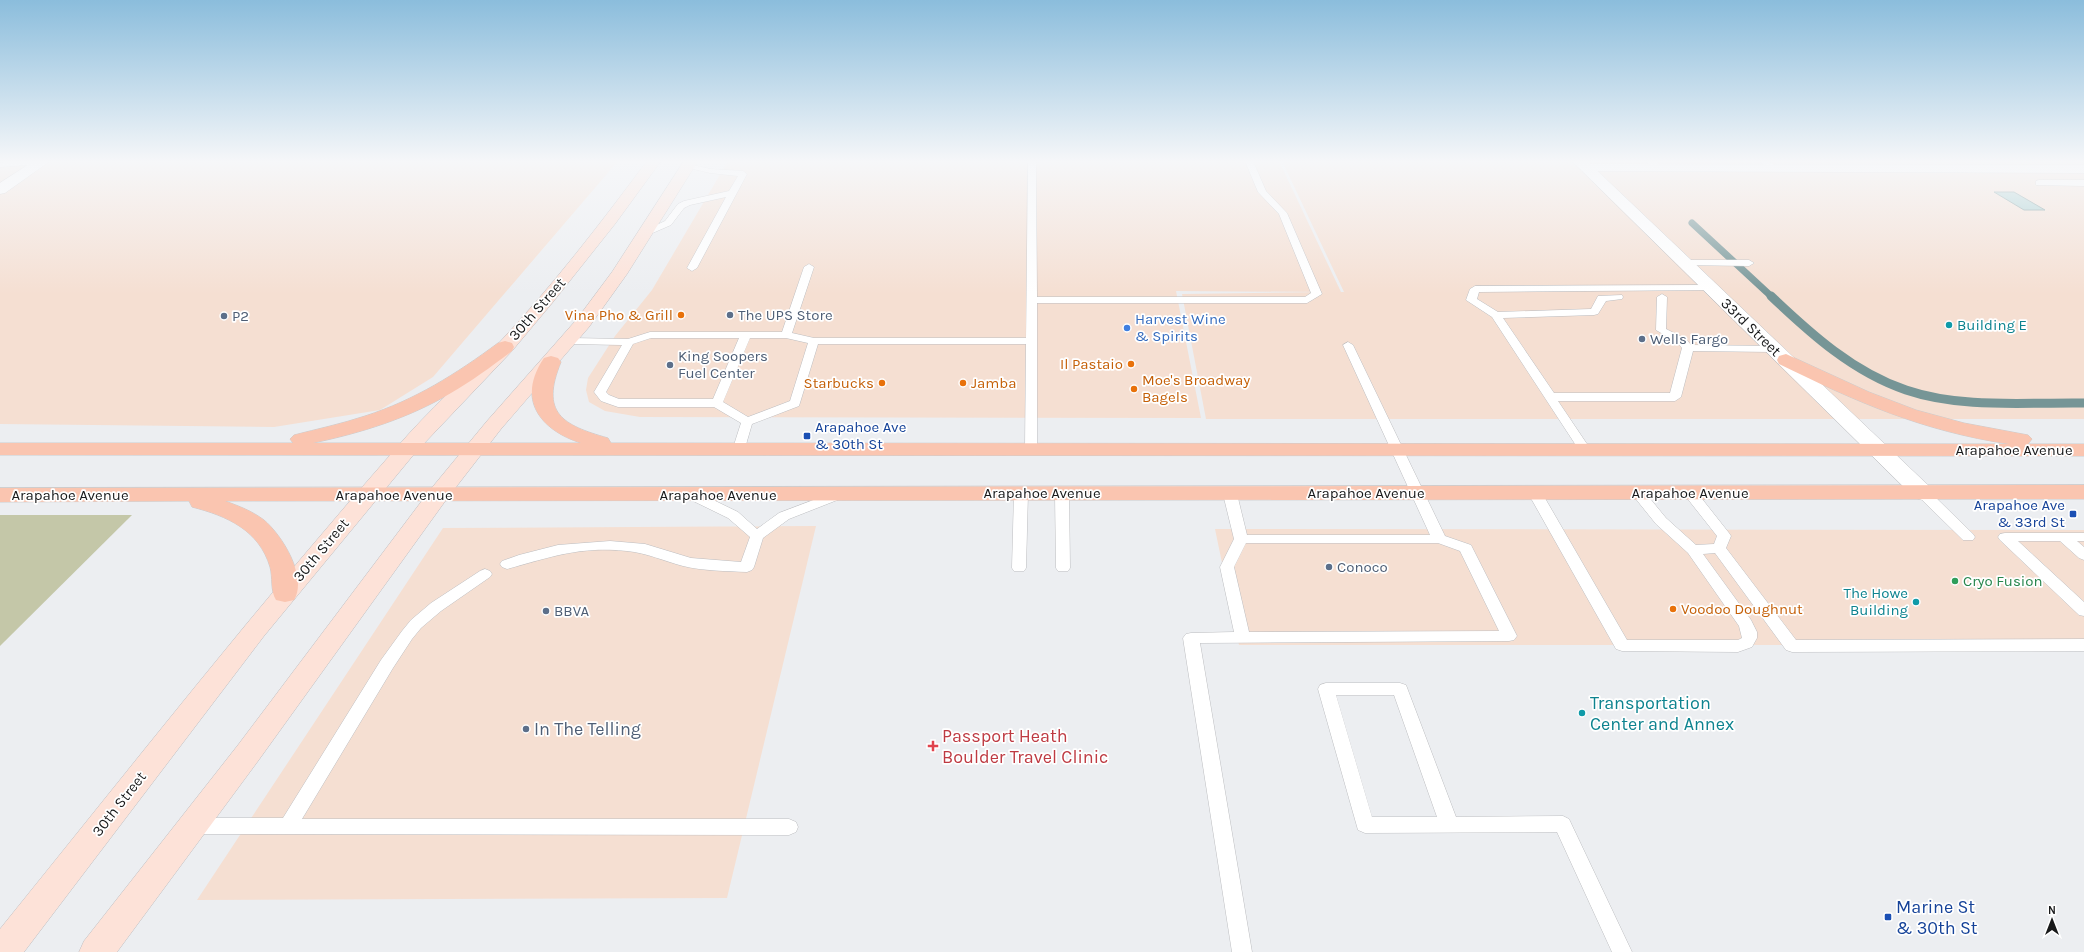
<svg xmlns="http://www.w3.org/2000/svg" width="2084" height="952" font-family="Karla,sans-serif">
<style>
.commercial{fill:#f5dfd2}
.green{fill:#c4c7a8}
.water{fill:#9fcacb;stroke:#769596}
.lines{fill:none;stroke-linecap:round;stroke-linejoin:round}
.stream-far1{stroke:#769596;stroke-width:7}
.stream{stroke:#769596;stroke-width:9}
.service-casing{stroke:#bdbec1;stroke-width:1}
.minor-casing{stroke:#bdbec1;stroke-width:1}
.tertiary-casing{stroke:#bdbec1;stroke-width:1}
.secondary-casing{stroke:#bdbec1;stroke-width:1}
.primary-casing{stroke:#cccccd;stroke-width:1}
.service{fill:#fff;fill-rule:evenodd}
.minor{fill:#fff;fill-rule:evenodd}
.tertiary{fill:#fff;fill-rule:evenodd}
.secondary{fill:#fde2d8;fill-rule:evenodd}
.primary{fill:#fac5b0;fill-rule:evenodd}
.food-dot{fill:#e8710a;stroke:#fff;stroke-width:1.5}
.service-dot{fill:#5c6f8a;stroke:#fff;stroke-width:1.5}
.culture-dot{fill:#0f9aa8;stroke:#fff;stroke-width:1.5}
.shop-dot{fill:#3f7fe0;stroke:#fff;stroke-width:1.5}
.transit-dot{fill:#1a4fb4;stroke:#fff;stroke-width:1.5}
.leisure-dot{fill:#2e9e5b;stroke:#fff;stroke-width:1.5}
.health-dot{fill:#e0444e;stroke:#fff;stroke-width:1.5}
.labels{text-anchor:middle;stroke-width:3.5;stroke-linejoin:round;paint-order:stroke}
.street-label{font-size:15px;fill:#18191a;stroke:#fff}
.food-label{font-size:15px;fill:#c56008;stroke:#fff;text-anchor:end}
.service-label{font-size:15px;fill:#4e5e75;stroke:#fff;text-anchor:start}
.shop-label{font-size:15px;fill:#366cbe;stroke:#fff;text-anchor:start}
.culture-label{font-size:15px;fill:#0d838f;stroke:#fff;text-anchor:start}
.transit-label{font-size:15px;fill:#164399;stroke:#fff;text-anchor:start}
.leisure-label{font-size:15px;fill:#27864d;stroke:#fff;text-anchor:start}
.near-culture-label{font-size:18px;fill:#0d838f;stroke:#fff;text-anchor:start}
.near-service-label{font-size:18px;fill:#4e5e75;stroke:#fff;text-anchor:start}
.near-health-label{font-size:18px;fill:#be3a42;stroke:#fff;text-anchor:start}
.near-transit-label{font-size:18px;fill:#164399;stroke:#fff;text-anchor:start}
</style>
<rect width="100%" height="100%" fill="#eceef1"/>
<!-- commercial -->
<path class="commercial" d="M 0,161 L 618,161 L 433,377 L 380,410 L 274,427 L 0,424 Z
M 728,161 L 1279,161 L 1341,292 L 1344,292 L 1282,161 L 2084,161 L 2084,419 L 1206,419 L 1182,294 L 1329,292 L 1176,291 L 1201,418 L 640,417 L 605,411 L 589,402 L 586,390 L 588,378 L 615,336 L 652,290 Z
M 816,526 L 727,898 L 197,900 L 443,528 Z
M 1215,529 L 2084,530 L 2084,645 L 1239,645 Z"/>
<!-- green -->
<path class="green" d="M 0,515 L 132,515 L 0,646 Z"/>
<!-- water -->
<path class="water" d="M 1994,192 L 2014,192 L 2045,210 L 2024,210 Z"/>
<g class="lines">
<!-- stream-far1 -->
<path class="stream-far1" d="M 1692,223 L 1772,297"/>
<!-- stream -->
<path class="stream" d="M 1771,296 C 1811,334 1853,372 1906,390 C 1962,409 2026,402 2084,403"/>
<defs>
<path id="service" d="M 23,161 L 45,162 L 41,164 L 0,167 L 0,163 Z
M 1028,161 L 1036,161 L 1037,297 L 1305,297 L 1311,293 L 1279,214 L 1258,192 L 1245,161 L 1253,161 L 1266,191 L 1287,213 L 1322,294 L 1307,303 L 1037,303 L 1037,449 L 1031,453 L 1025,449 L 1026,344 L 818,344 L 799,406 L 752,424 L 745,448 L 739,452 L 733,448 L 741,423 L 714,407 L 618,407 L 601,401 L 594,392 L 622,345 L 569,344 L 564,341 L 569,338 L 628,339 L 650,332 L 782,332 L 804,267 L 809,264 L 814,267 L 792,333 L 814,338 L 1026,338 ZM 651,338 L 739,338 L 713,399 L 619,399 L 609,395 L 606,392 L 633,344 ZM 750,338 L 786,338 L 808,343 L 790,401 L 748,417 L 723,402 Z
M 1646,161 L 1655,161 L 1663,168 L 1656,170 Z
M 1759,161 L 1768,161 L 1778,168 L 1771,170 Z
M 685,163 L 710,169 L 743,171 L 747,174 L 697,268 L 692,271 L 687,268 L 726,197 L 690,205 L 684,208 L 671,225 L 648,235 L 642,235 L 640,233 L 665,221 L 678,204 L 684,201 L 729,191 L 738,176 L 710,173 L 685,167 Z
M 2039,180 L 2084,180 L 2084,186 L 2036,185 L 2036,181 Z
M 1684,260 L 1749,260 L 1754,263 L 1749,266 L 1681,265 L 1681,261 Z
M 1711,285 L 1716,288 L 1715,290 L 1479,292 L 1477,299 L 1498,312 L 1591,309 L 1598,296 L 1622,295 L 1623,297 L 1622,299 L 1606,301 L 1598,314 L 1594,315 L 1503,318 L 1554,393 L 1670,393 L 1682,348 L 1678,343 L 1656,330 L 1657,297 L 1662,294 L 1667,297 L 1666,329 L 1686,339 L 1691,345 L 1773,346 L 1779,349 L 1773,352 L 1693,351 L 1681,397 L 1675,401 L 1558,401 L 1591,450 L 1585,454 L 1579,450 L 1492,317 L 1466,300 L 1470,289 L 1475,286 Z
M 1348,342 L 1353,345 L 1445,536 L 1471,545 L 1517,636 L 1514,640 L 1509,641 L 1200,643 L 1252,952 L 1232,952 L 1183,638 L 1186,634 L 1191,633 L 1234,632 L 1220,567 L 1234,539 L 1223,494 L 1230,490 L 1237,494 L 1247,535 L 1430,535 L 1343,345 ZM 1246,543 L 1438,543 L 1460,551 L 1499,631 L 1249,632 L 1234,567 Z
M 1021,489 L 1028,493 L 1026,568 L 1024,571 L 1014,571 L 1012,568 L 1014,493 Z
M 1062,489 L 1069,493 L 1070,568 L 1068,571 L 1058,571 L 1056,568 L 1055,493 Z
M 1535,489 L 1542,493 L 1627,640 L 1738,640 L 1742,638 L 1739,626 L 1688,553 L 1656,524 L 1631,493 L 1638,489 L 1643,490 L 1666,518 L 1696,545 L 1714,544 L 1717,536 L 1683,493 L 1690,489 L 1695,490 L 1729,533 L 1731,536 L 1726,548 L 1796,640 L 2084,639 L 2084,651 L 1792,652 L 1786,650 L 1715,553 L 1703,554 L 1751,620 L 1757,632 L 1757,638 L 1752,647 L 1738,652 L 1622,651 L 1616,649 L 1528,493 Z
M 1923,489 L 1928,490 L 1973,534 L 1975,537 L 1973,540 L 1963,540 L 1918,496 L 1916,493 L 1918,490 Z
M 840,490 L 845,491 L 847,494 L 845,497 L 789,519 L 763,538 L 754,567 L 752,570 L 747,572 C 726,571 704,571 683,566 C 664,561 647,553 627,551 C 580,546 551,557 507,569 L 502,567 L 500,564 L 502,561 L 519,555 L 558,545 L 610,541 L 645,544 L 691,558 L 741,562 L 750,537 L 728,518 L 687,498 L 685,495 L 687,492 L 697,492 L 738,512 L 757,529 L 779,513 Z
M 2005,533 L 2084,533 L 2084,541 L 2077,541 L 2084,547 L 2084,560 L 2079,558 L 2060,541 L 2018,541 L 2084,602 L 2084,616 L 2079,615 L 2000,540 L 1998,537 L 2000,534 Z
M 485,569 L 490,571 L 492,574 L 490,577 L 441,611 L 421,628 L 412,639 L 393,668 L 302,819 L 789,819 L 796,822 L 798,827 L 796,832 L 789,835 L 192,834 L 185,831 L 183,826 L 185,821 L 192,818 L 283,818 L 381,660 L 402,631 L 411,620 L 431,603 L 480,571 Z
M 1326,683 L 1400,683 L 1406,685 L 1456,817 L 1563,816 L 1569,819 L 1632,952 L 1612,952 L 1557,832 L 1365,833 L 1358,830 L 1318,689 L 1320,685 ZM 1336,695 L 1394,695 L 1437,817 L 1372,817 Z"/>
<path id="minor" d="M 34,161 L 50,161 L 5,193 L 0,194 L 0,183 Z
M 1587,164 L 2084,165 L 2084,173 L 1582,171 L 1580,168 L 1582,165 Z"/>
<path id="tertiary" d="M 1572,161 L 1587,161 L 1931,488 L 1934,493 L 1931,498 L 1923,500 L 1915,498 Z"/>
<path id="secondary" d="M 647,161 L 661,161 L 615,224 L 553,302 L 512,351 L 415,453 L 264,636 L 24,952 L 0,952 L 0,929 C 131,767 260,602 398,446 C 429,410 464,379 497,345 C 551,288 600,224 647,161 Z
M 684,161 L 698,161 L 627,274 L 589,327 L 501,429 L 446,500 L 258,761 L 117,952 L 79,952 L 84,941 L 238,745 L 430,490 L 487,421 L 577,319 L 612,272 Z"/>
<path id="primary" d="M 505,341 L 512,343 L 514,347 L 512,351 C 492,366 472,381 451,393 C 409,418 361,433 313,443 L 581,443 C 540,430 516,399 544,358 L 551,356 L 558,358 L 561,362 C 540,413 562,425 608,438 L 611,443 L 2009,444 C 1922,431 1857,402 1779,364 L 1777,360 L 1779,356 L 1786,354 L 1869,392 L 1916,410 L 1964,423 L 2028,435 L 2032,439 L 2028,444 L 2084,444 L 2084,456 L 0,455 L 0,443 L 293,443 L 290,439 L 294,435 C 317,429 341,424 365,416 C 415,400 456,374 498,343 Z
M 2084,485 L 2084,499 L 225,501 C 239,506 252,511 264,520 C 282,535 308,577 294,600 L 285,602 L 276,600 C 270,590 273,578 270,567 C 259,530 227,516 192,507 L 189,501 L 0,502 L 0,488 Z"/>
</defs>
<!-- service casing -->
<use href="#service" class="service-casing"/>
<!-- minor casing -->
<use href="#minor" class="minor-casing"/>
<!-- tertiary casing -->
<use href="#tertiary" class="tertiary-casing"/>
<!-- secondary casing -->
<use href="#secondary" class="secondary-casing"/>
<!-- primary casing -->
<use href="#primary" class="primary-casing"/>
<!-- service -->
<use href="#service" class="service"/>
<!-- minor -->
<use href="#minor" class="minor"/>
<!-- tertiary -->
<use href="#tertiary" class="tertiary"/>
<!-- secondary -->
<use href="#secondary" class="secondary"/>
<!-- primary -->
<use href="#primary" class="primary"/>
</g>
<!-- sky -->
<linearGradient id="sky" x2="0" y2="1"><stop stop-color="#8bbddc"/><stop offset="0.55" stop-color="#f6f7f9"/><stop offset="1" stop-color="#f6f7f9" stop-opacity="0"/></linearGradient>
<rect width="2084" height="294" fill="url(#sky)"/>
<!-- markers -->
<g class="food-dot">
<circle cx="681" cy="315" r="4"/>
<circle cx="1131" cy="364" r="4"/>
<circle cx="882" cy="383" r="4"/>
<circle cx="963" cy="383" r="4"/>
<circle cx="1134" cy="389" r="4"/>
<circle cx="1673" cy="609" r="4"/>
</g>
<g class="service-dot">
<circle cx="730" cy="315" r="4"/>
<circle cx="224" cy="316" r="4"/>
<circle cx="1642" cy="339" r="4"/>
<circle cx="670" cy="365" r="4"/>
<circle cx="1329" cy="567" r="4"/>
<circle cx="546" cy="611" r="4"/>
<circle cx="526" cy="729" r="4"/>
</g>
<g class="culture-dot">
<circle cx="1949" cy="325" r="4"/>
<circle cx="1916" cy="602" r="4"/>
<circle cx="1582" cy="713" r="4"/>
</g>
<circle class="shop-dot" cx="1127" cy="328" r="4"/>
<g class="transit-dot">
<rect x="803" y="432" width="8" height="8" rx="2"/>
<rect x="2069" y="510" width="8" height="8" rx="2"/>
<rect x="1884" y="913" width="8" height="8" rx="2"/>
</g>
<circle class="leisure-dot" cx="1955" cy="581" r="4"/>
<path class="health-dot" d="M931 740h4v4h4v4h-4v4h-4v-4h-4v-4h4z"/>
<g class="labels">
<!-- street labels -->
<g class="street-label">
<text transform="translate(537 309) rotate(-49)" y="5">30th Street</text>
<text transform="translate(1751 327) rotate(44)" y="5">33rd Street</text>
<text x="2014" y="455">Arapahoe Avenue</text>
<text x="1042" y="498">Arapahoe Avenue</text>
<text x="1366" y="498">Arapahoe Avenue</text>
<text x="1690" y="498">Arapahoe Avenue</text>
<text x="70" y="500">Arapahoe Avenue</text>
<text x="394" y="500">Arapahoe Avenue</text>
<text x="718" y="500">Arapahoe Avenue</text>
<text transform="translate(321 550) rotate(-50)" y="5">30th Street</text>
<text transform="translate(119 804) rotate(-52)" y="5">30th Street</text>
</g>
<!-- food labels -->
<g class="food-label">
<text x="673" y="320">Vina Pho &amp; Grill</text>
<text x="1123" y="369">Il Pastaio</text>
<text x="1142" y="385" text-anchor="start">Moe's Broadway<tspan x="1142" dy="17">Bagels</tspan></text>
<text x="874" y="388">Starbucks</text>
<text x="971" y="388" text-anchor="start">Jamba</text>
<text x="1681" y="614" text-anchor="start">Voodoo Doughnut</text>
</g>
<!-- service labels -->
<g class="service-label">
<text x="738" y="320">The UPS Store</text>
<text x="232" y="321">P2</text>
<text x="1650" y="344">Wells Fargo</text>
<text x="678" y="361">King Soopers<tspan x="678" dy="17">Fuel Center</tspan></text>
<text x="1337" y="572">Conoco</text>
<text x="554" y="616">BBVA</text>
</g>
<!-- shop labels -->
<g class="shop-label">
<text x="1135" y="324">Harvest Wine<tspan x="1135" dy="17">&amp; Spirits</tspan></text>
</g>
<!-- culture labels -->
<g class="culture-label">
<text x="1957" y="330">Building E</text>
<text x="1908" y="598" text-anchor="end">The Howe<tspan x="1908" dy="17">Building</tspan></text>
</g>
<!-- transit labels -->
<g class="transit-label">
<text x="815" y="432">Arapahoe Ave<tspan x="815" dy="17">&amp; 30th St</tspan></text>
<text x="2065" y="510" text-anchor="end">Arapahoe Ave<tspan x="2065" dy="17">&amp; 33rd St</tspan></text>
</g>
<!-- leisure labels -->
<g class="leisure-label">
<text x="1963" y="586">Cryo Fusion</text>
</g>
<!-- near-culture labels -->
<g class="near-culture-label">
<text x="1590" y="709">Transportation<tspan x="1590" dy="21">Center and Annex</tspan></text>
</g>
<!-- near-service labels -->
<g class="near-service-label">
<text x="534" y="735">In The Telling</text>
</g>
<!-- near-health labels -->
<g class="near-health-label">
<text x="942" y="742">Passport Heath<tspan x="942" dy="21">Boulder Travel Clinic</tspan></text>
</g>
<!-- near-transit labels -->
<g class="near-transit-label">
<text x="1896" y="913">Marine St<tspan x="1896" dy="21">&amp; 30th St</tspan></text>
</g>
</g>
<!-- north arrow -->
<g transform="translate(2052 920)" stroke="#ffffff" stroke-width="3" paint-order="stroke">
<path d="M0-3L7 15L0 10L-7 15Z" fill="#18191a"/>
<text y="-6" font-size="11" font-weight="bold" text-anchor="middle" fill="#18191a">N</text>
</g>
</svg>
